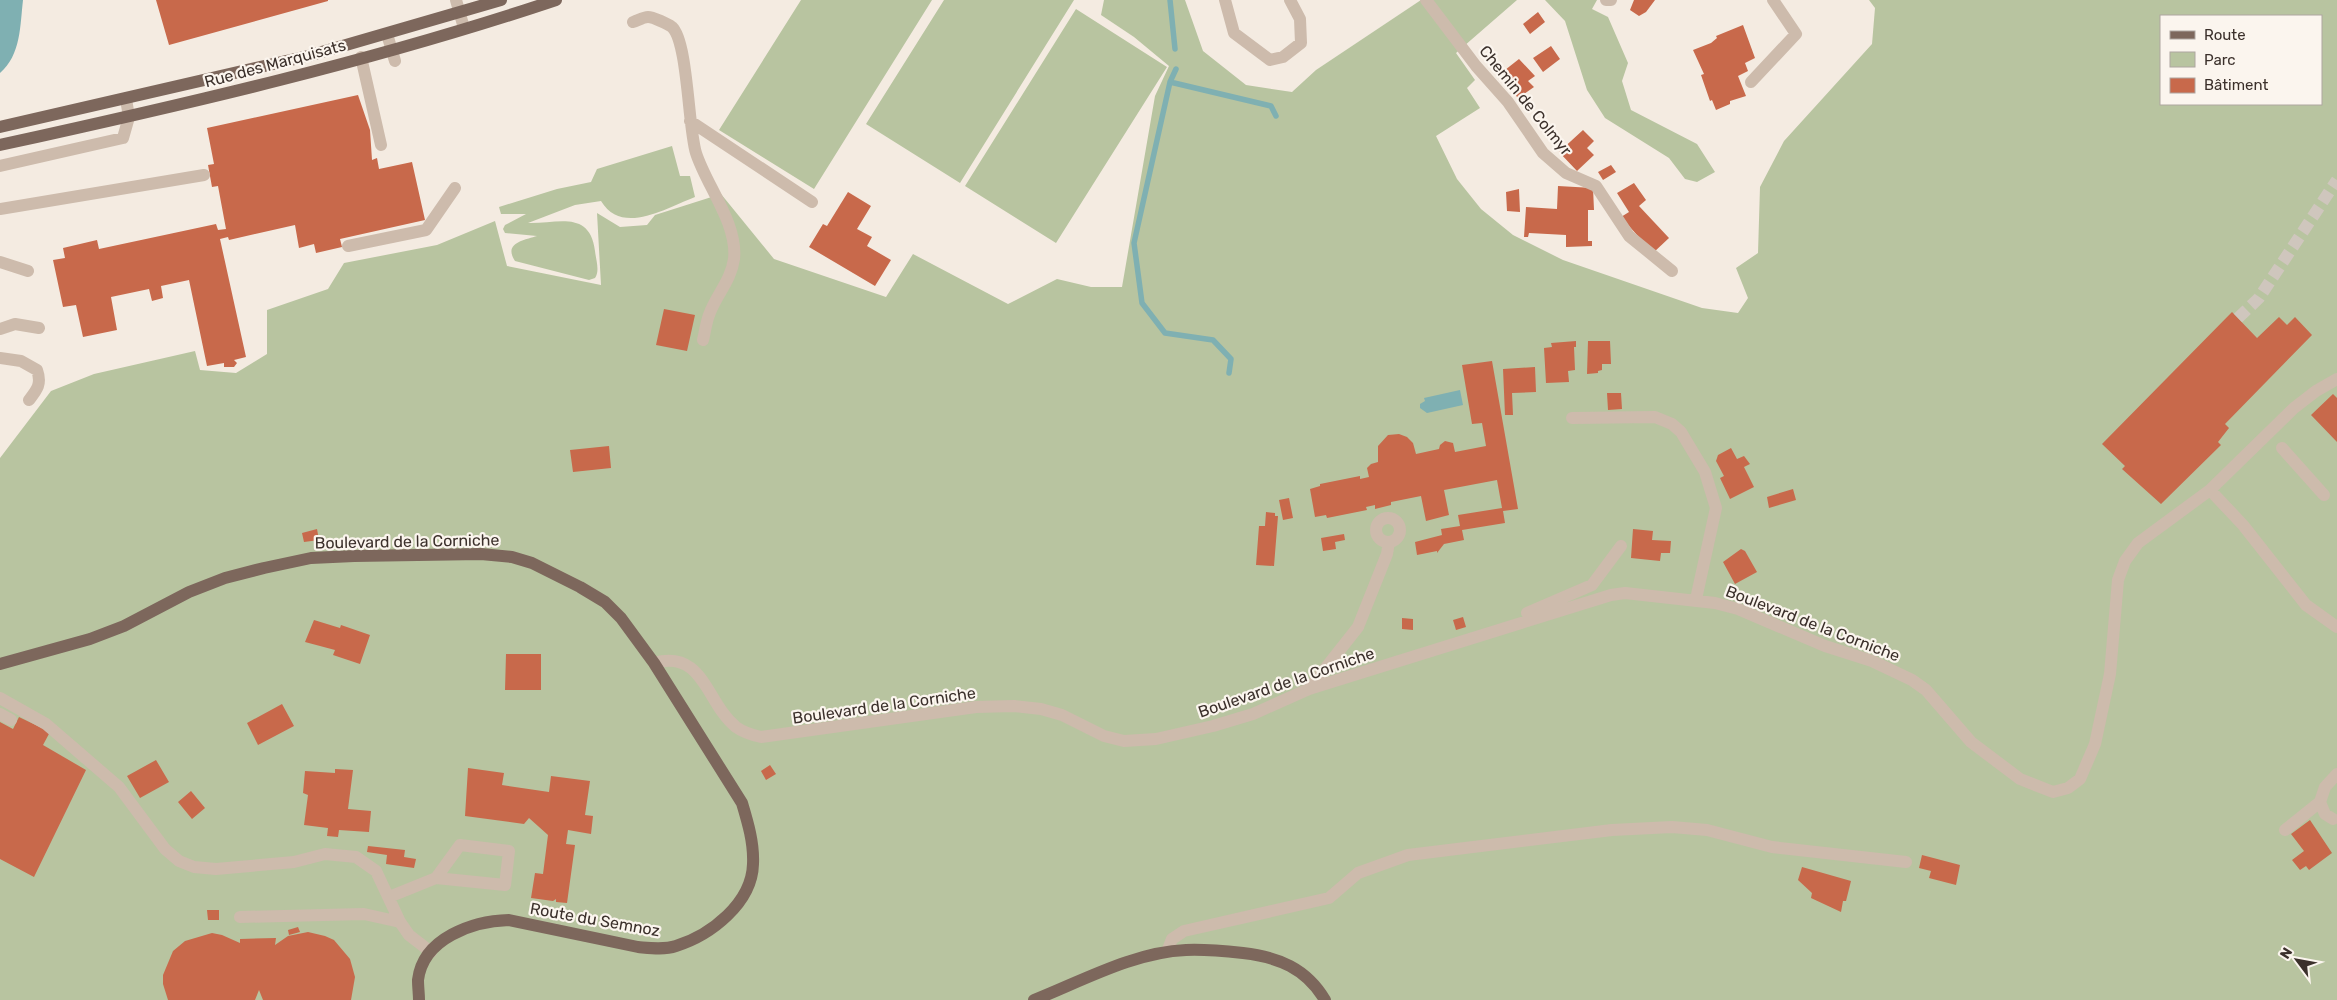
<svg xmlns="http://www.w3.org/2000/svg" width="2337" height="1000" font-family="Rubik,sans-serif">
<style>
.green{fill:#b8c4a0;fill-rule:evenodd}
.water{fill:#7fb0b2}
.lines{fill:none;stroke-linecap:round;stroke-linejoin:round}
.stream{stroke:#7fb0b2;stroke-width:5.5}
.building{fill:#c8694b}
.minor-tunnel{stroke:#cfc6bd;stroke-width:12;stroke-dasharray:12 6;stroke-linecap:butt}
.minor{stroke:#cdbbac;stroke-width:12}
.major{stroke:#7d675c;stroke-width:12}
.labels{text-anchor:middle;stroke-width:4.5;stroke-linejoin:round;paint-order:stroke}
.street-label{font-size:16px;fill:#3b302b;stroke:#fbf5ee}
</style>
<rect width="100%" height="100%" fill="#f4ebe1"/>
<!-- green -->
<path class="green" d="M 801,0 L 932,0 L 814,189 L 719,130 Z
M 944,0 L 1074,0 L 960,183 L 866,124 Z
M 1104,0 L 1185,0 L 1203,51 L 1246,85 L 1292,92 L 1316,70 L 1421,0 L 1517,0 L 1456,53 L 1475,80 L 1467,88 L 1480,108 L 1436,136 L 1457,179 L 1481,209 L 1513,235 L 1563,260 L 1702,308 L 1738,313 L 1748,298 L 1736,268 L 1758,253 L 1760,187 L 1784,141 L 1872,44 L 1875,8 L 1869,0 L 2337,0 L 2337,1000 L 0,1000 L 0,458 L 51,391 L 94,374 L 195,351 L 200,370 L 236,373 L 267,354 L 267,310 L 328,289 L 344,263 L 437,245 L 495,221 L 507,266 L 601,285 L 597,213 L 620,227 L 647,225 L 655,215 L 721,194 L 774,259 L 886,297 L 913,254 L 1008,304 L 1057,279 L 1091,287 L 1122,287 L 1155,96 L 1169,66 L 1134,37 L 1101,15 ZM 2161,16 L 2321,16 L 2321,104 L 2161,104 Z
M 1545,0 L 1597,0 L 1592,9 L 1608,17 L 1628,63 L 1622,81 L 1631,110 L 1697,144 L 1715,172 L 1697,182 L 1685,179 L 1669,158 L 1605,118 L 1587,90 L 1565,21 Z
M 1076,9 L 1167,67 L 1056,243 L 965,186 Z
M 672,146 L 680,176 L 690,176 L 695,197 C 666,208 622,236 601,201 L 575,205 L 528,223 C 556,224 590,209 595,251 C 596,260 600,271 595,278 L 589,280 L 515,261 C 503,243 524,240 537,236 L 505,233 L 503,229 L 505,225 L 526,214 L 501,214 L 499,207 L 557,189 L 591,182 L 597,169 Z"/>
<!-- water -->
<path class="water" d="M 0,0 L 23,0 C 20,26 21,55 0,73 Z
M 1460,390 L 1463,405 L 1427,413 L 1420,408 L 1420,404 L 1425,401 L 1424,398 Z"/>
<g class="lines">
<!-- stream -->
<path class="stream" d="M 1170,0 L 1175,49
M 1176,69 L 1170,82 L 1134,243 L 1142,303 L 1165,333 L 1213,340 L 1231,359 L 1229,373
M 1170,82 L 1271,106 L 1276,116"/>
</g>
<!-- building -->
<path class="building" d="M 156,0 L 328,0 L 328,1 L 169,45 Z
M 1634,0 L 1655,0 L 1646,12 L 1639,16 L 1630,10 Z
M 1538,12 L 1545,22 L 1530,34 L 1523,24 Z
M 1743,25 L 1755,58 L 1745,63 L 1748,71 L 1738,76 L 1746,96 L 1730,101 L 1730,104 L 1716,110 L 1712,100 L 1710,101 L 1701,75 L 1704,74 L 1693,50 L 1711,43 L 1717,38 L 1716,36 Z
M 1551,46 L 1560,59 L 1543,72 L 1533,58 Z
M 1519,59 L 1535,76 L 1528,81 L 1534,87 L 1518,98 L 1504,82 L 1511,77 L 1505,70 Z
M 358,95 L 370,130 L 372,160 L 377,158 L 379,169 L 412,162 L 425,220 L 340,239 L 342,247 L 316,253 L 314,244 L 299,248 L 295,225 L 229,240 L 228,237 L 220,239 L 246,357 L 234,360 L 237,363 L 234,367 L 224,367 L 224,363 L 207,366 L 189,280 L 161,286 L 163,298 L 152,301 L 149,289 L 111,297 L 117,330 L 83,337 L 76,305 L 63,307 L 53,260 L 65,258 L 63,248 L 97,240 L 99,249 L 216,224 L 218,230 L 226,229 L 218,186 L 212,187 L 208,165 L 214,164 L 207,128 Z
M 1583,130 L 1594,141 L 1587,148 L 1594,155 L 1577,171 L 1559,152 Z
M 1611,165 L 1616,172 L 1603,180 L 1598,172 Z
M 1634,183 L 1646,200 L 1639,206 L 1669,238 L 1653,253 L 1621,217 L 1629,212 L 1617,193 Z
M 1558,186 L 1593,188 L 1594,210 L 1588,210 L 1588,241 L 1592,241 L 1592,246 L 1566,247 L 1566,235 L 1529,233 L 1528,237 L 1524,237 L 1526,207 L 1557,209 Z
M 1519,189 L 1520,212 L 1507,211 L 1506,192 Z
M 848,192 L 871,206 L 857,229 L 872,237 L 867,246 L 891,260 L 875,286 L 809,247 L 823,224 L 827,226 Z
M 664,309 L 695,315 L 687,351 L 656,345 Z
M 2232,312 L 2257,338 L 2279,317 L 2287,325 L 2295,317 L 2312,335 L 2225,424 L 2229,428 L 2218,442 L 2221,445 L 2161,504 L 2122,469 L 2125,466 L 2102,444 Z
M 1576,341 L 1576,347 L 1574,347 L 1575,370 L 1568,371 L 1569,382 L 1546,383 L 1544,348 L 1552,347 L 1551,343 Z
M 1588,341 L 1610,341 L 1611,364 L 1602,364 L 1602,370 L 1598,371 L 1598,373 L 1587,374 Z
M 1492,361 L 1518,509 L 1503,511 L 1505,523 L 1462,530 L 1464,540 L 1444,544 L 1437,553 L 1437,551 L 1417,555 L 1415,542 L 1442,535 L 1441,529 L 1460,526 L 1458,515 L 1502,508 L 1497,480 L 1444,490 L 1449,515 L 1426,521 L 1421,496 L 1391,502 L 1391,505 L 1375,509 L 1375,505 L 1366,507 L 1367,510 L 1327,518 L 1326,515 L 1315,517 L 1310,489 L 1320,486 L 1320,484 L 1360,476 L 1360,479 L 1369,477 L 1367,468 L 1371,464 L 1378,462 L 1378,446 L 1388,435 L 1399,434 L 1407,437 L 1413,443 L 1416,454 L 1439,449 L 1440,445 L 1445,441 L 1453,443 L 1455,452 L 1486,446 L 1482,423 L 1472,424 L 1462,365 Z
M 1535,367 L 1536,392 L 1512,393 L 1513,415 L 1505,415 L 1503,369 Z
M 1607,393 L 1621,393 L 1622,409 L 1608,410 Z
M 2333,394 L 2337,398 L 2337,442 L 2311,415 Z
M 609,446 L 611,468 L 573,472 L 570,450 Z
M 1731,448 L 1737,459 L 1744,456 L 1750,464 L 1744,467 L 1754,487 L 1730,499 L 1720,478 L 1724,476 L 1716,461 L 1718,455 Z
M 1793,489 L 1796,500 L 1769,508 L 1767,497 Z
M 1289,498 L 1293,518 L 1283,520 L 1279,500 Z
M 1266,512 L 1275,513 L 1275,516 L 1278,516 L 1274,566 L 1256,565 L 1259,526 L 1265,526 Z
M 317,529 L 319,540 L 304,542 L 302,533 Z
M 1633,529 L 1653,531 L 1652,540 L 1671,541 L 1670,553 L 1661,553 L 1660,561 L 1631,558 Z
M 1344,534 L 1345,540 L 1335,542 L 1336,549 L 1323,551 L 1321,538 Z
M 1741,549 L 1745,551 L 1757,572 L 1735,584 L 1723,562 Z
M 1463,617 L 1466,627 L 1456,630 L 1453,620 Z
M 1402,618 L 1413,619 L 1413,630 L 1402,629 Z
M 314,620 L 340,628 L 341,625 L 370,635 L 360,664 L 333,655 L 335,650 L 305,642 Z
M 506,654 L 541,654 L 541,690 L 505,690 Z
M 282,704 L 294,726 L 258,745 L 247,723 Z
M 19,717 L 50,732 L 43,745 L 86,770 L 34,877 L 0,859 L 0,722 L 13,729 Z
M 156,760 L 169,782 L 140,798 L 127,776 Z
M 770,765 L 776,774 L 766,780 L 761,771 Z
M 468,768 L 504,773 L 502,785 L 549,792 L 551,776 L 590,781 L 585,815 L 593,816 L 591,834 L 568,830 L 566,844 L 575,845 L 567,903 L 556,902 L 556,899 L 553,901 L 531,898 L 535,873 L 543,874 L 548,835 L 529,818 L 524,824 L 465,816 Z
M 335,769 L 353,770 L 348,809 L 371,811 L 369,832 L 339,830 L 338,837 L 327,836 L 328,828 L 304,825 L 308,795 L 303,793 L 305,771 L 335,773 Z
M 191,791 L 205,808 L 192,819 L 178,802 Z
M 2310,820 L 2332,853 L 2309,870 L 2306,866 L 2300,870 L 2292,860 L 2304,851 L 2291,834 Z
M 368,846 L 405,850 L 404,857 L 416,859 L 414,868 L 386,864 L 387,855 L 367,852 Z
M 1922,855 L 1960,865 L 1956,885 L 1929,878 L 1931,871 L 1919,868 Z
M 1802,867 L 1851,881 L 1846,901 L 1843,901 L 1841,912 L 1811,898 L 1812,893 L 1798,880 Z
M 207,910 L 219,910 L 219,920 L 208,920 Z
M 298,927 L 300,932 L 289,935 L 288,930 Z
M 308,932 L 325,936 L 334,940 L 350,959 L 355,977 L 351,1000 L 263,1000 L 259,990 L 255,1000 L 168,1000 L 163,984 L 163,975 L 173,951 L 185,941 L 212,933 L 222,935 L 240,943 L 240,939 L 276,938 L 275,945 L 288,936 Z"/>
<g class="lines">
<!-- minor-tunnel -->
<path class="minor-tunnel" d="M 2238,318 L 2259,298 L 2337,180"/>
<!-- minor -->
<path class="minor" d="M 456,0 L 464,28
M 1225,0 L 1234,33 L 1270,60 L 1283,57 L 1301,43 L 1300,19 L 1290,0
M 1426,0 L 1476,66 L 1508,102 L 1543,153 L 1566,173 L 1596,186 L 1629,236 L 1672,271
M 1606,0 L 1611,0
M 633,22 C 637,21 643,17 648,17 C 653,17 668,24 672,27 C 688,42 688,127 696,153 C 706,185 738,224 734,259 C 731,281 716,295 709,315 C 706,323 705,332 703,340
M 387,34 L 395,61
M 361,57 L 381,145
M 1751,82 L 1796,34 L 1773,0
M 690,121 L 812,202
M 0,166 L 123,138 L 129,117 L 126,99
M 0,209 L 204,175
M 348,246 L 426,230 L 455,188
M 0,262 L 28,271
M 0,329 L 15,324 L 39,328
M 0,358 L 21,361 L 37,370 C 42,384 37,390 29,400
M 1572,418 L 1655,417 L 1672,424 L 1681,432 L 1705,472 L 1716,508 L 1696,599
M 2282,448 L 2324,495
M 2210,490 L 2243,525 L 2306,605 L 2337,627
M1376 530a12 12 0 1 1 24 0a12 12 0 1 1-24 0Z
M 1527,613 L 1592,585 L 1621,546
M 654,663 C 704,649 706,703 736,727 C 744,733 752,735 761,737 L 976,707 L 1014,706 L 1041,709 L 1062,715 L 1104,736 L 1124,741 L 1156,739 L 1213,726 L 1253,714 L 1309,689 L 1611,595 L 1625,593 L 1715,603 L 1738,609 L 1825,646 L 1872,661 L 1912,680 L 1926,690 L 1971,742 L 2020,779 L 2053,792 L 2068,788 L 2080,779 L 2095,744 L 2110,674 L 2118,580 L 2125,561 L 2138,543 L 2210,490 L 2294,408 L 2316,391 L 2337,379
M 1309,689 L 1358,627 L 1387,554 L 1389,542
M 0,698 L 46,724 L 119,787 L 165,849 L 179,861 L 194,867 L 216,869 L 294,862 L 325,854 L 356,857 L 376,871 L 400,922 L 409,935 L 431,952
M 0,714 L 11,720
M 2333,819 L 2325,814 L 2320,802 L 2325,787 L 2337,774
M 2285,830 L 2320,802
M 389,897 L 436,878 L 460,845 L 509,851 L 505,885 L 436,878
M 240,917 L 364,914 L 400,922
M 1167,952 L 1172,939 L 1184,931 L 1329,898 L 1358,873 L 1408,855 L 1612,830 L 1672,827 L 1707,830 L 1772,847 L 1906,862"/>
<!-- major -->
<path class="major" d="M 0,127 L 308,56 L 501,0
M 0,145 C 187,104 374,61 556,0
M 0,664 L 90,639 L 124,626 L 189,592 L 225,578 L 264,568 L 311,558 L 354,556 L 481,554 L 512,557 L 532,563 L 580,587 L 605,602 L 621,618 L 654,663 L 742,803 C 748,823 754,843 753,864 C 752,903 711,935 676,946 C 664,950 650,948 638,947 L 509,920 C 473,921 423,938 418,980 C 418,987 419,994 419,1000
M 1034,1000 C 1082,981 1134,952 1186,950 C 1205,949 1224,951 1243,953 C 1278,957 1306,968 1325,1000"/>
</g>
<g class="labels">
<!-- street labels -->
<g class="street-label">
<text transform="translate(275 63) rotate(-15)" y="6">Rue des Marquisats</text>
<text transform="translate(1526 100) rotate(51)" y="6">Chemin de Colmyr</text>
<text transform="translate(407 541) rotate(-1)" y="6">Boulevard de la Corniche</text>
<text transform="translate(1813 623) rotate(21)" y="6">Boulevard de la Corniche</text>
<text transform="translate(1286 682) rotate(-19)" y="6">Boulevard de la Corniche</text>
<text transform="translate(884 705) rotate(-8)" y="6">Boulevard de la Corniche</text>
<text transform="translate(595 919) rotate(10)" y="6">Route du Semnoz</text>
</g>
</g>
<!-- legend -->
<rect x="2160" y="15" width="162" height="90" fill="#fbf5ee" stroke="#aea6a0"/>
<rect x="2170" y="31" width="25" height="8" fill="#7d675c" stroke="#aea6a0"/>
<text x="2204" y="40" font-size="15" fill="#3b302b">Route</text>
<rect x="2170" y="52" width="25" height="15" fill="#b8c4a0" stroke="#aea6a0"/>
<text x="2204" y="65" font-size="15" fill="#3b302b">Parc</text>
<rect x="2170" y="78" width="25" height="15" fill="#c8694b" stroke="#aea6a0"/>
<text x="2204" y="90" font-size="15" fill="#3b302b">Bâtiment</text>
<!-- north arrow -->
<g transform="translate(2297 960) rotate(302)" stroke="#fbf5ee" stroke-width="4" paint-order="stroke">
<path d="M0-4L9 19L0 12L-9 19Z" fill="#3b302b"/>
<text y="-8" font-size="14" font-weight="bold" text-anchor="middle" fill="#3b302b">N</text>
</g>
</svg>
